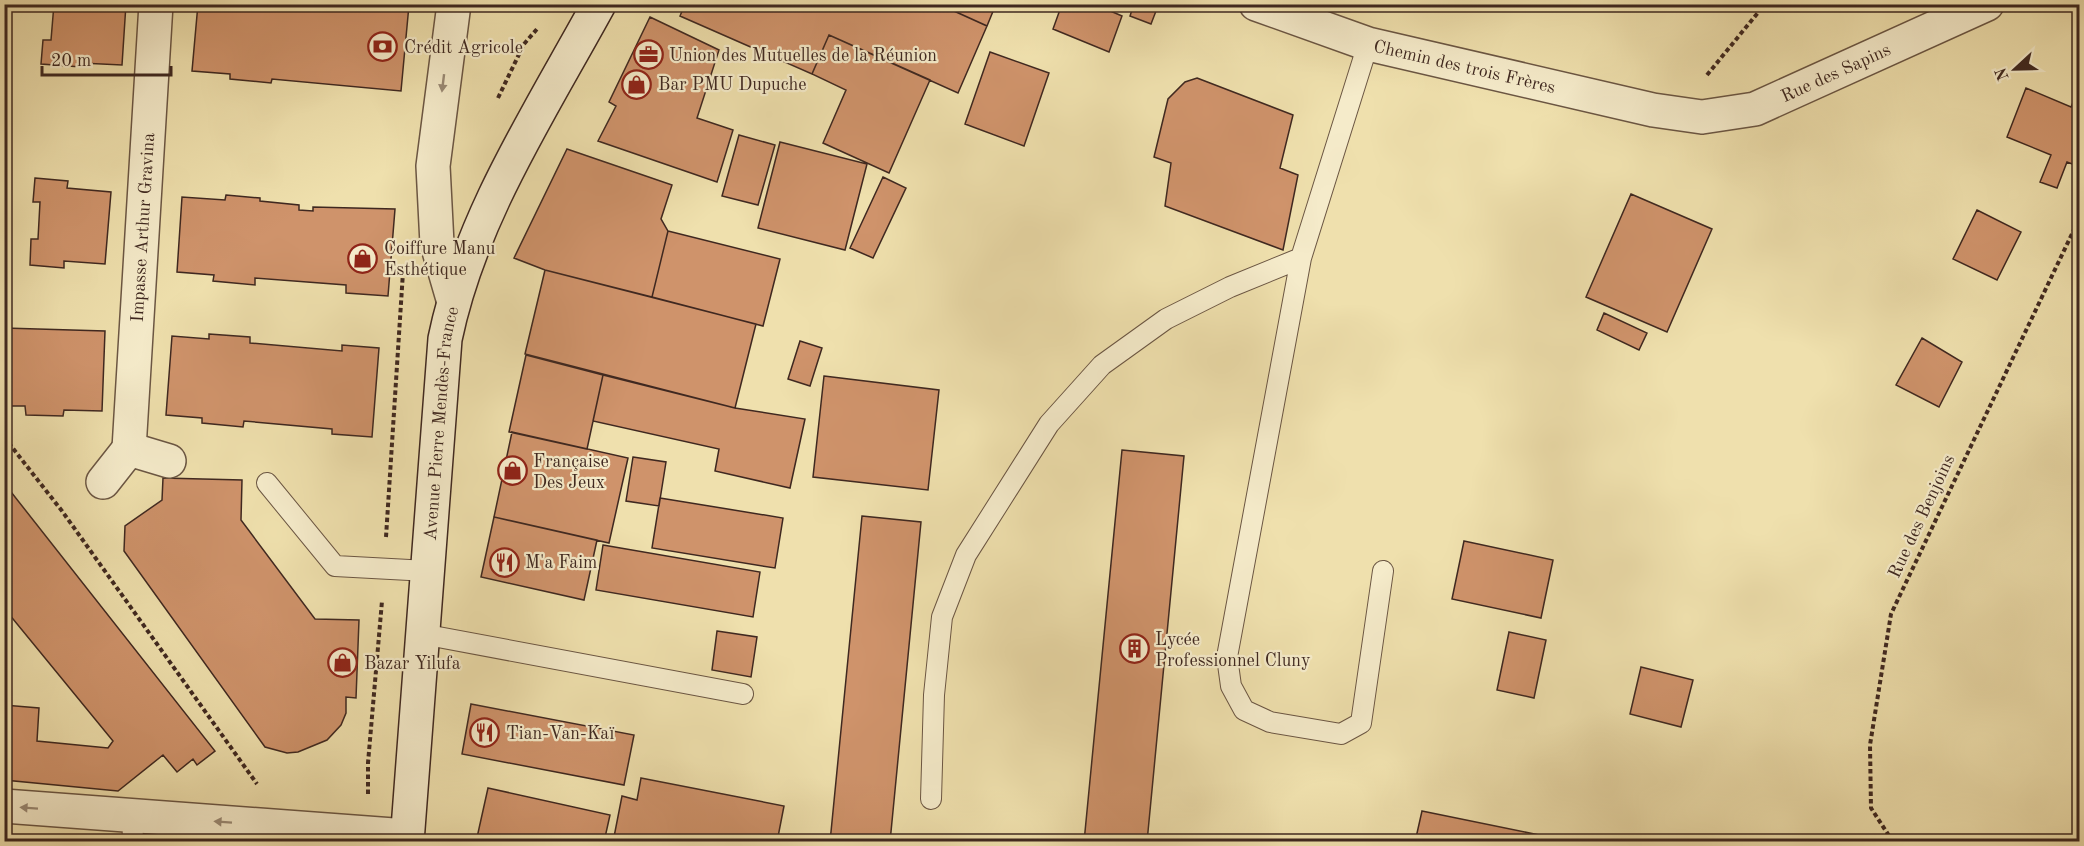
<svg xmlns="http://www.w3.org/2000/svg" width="2084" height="846" font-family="'Old Standard TT',serif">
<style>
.building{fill:#cf936b;stroke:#3f2820;stroke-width:1.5}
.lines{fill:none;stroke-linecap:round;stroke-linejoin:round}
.service-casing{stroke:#6b5643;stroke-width:22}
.minor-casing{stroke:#6b5643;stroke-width:36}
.secondary-casing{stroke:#3f2820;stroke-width:36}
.path{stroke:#3f2820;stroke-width:4;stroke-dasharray:4.5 3;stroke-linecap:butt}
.service{stroke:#f5ebca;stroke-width:20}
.minor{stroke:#f5ebca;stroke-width:33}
.secondary{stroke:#f5ebca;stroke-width:33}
.oneway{fill:#9a8a75}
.labels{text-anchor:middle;stroke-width:4.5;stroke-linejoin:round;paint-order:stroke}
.poi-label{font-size:18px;fill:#3f2820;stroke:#f5ebca;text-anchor:start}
.street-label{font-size:18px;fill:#3f2820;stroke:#f5ebca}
</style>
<rect width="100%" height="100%" fill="#efe0ad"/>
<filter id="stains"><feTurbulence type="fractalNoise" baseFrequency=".00333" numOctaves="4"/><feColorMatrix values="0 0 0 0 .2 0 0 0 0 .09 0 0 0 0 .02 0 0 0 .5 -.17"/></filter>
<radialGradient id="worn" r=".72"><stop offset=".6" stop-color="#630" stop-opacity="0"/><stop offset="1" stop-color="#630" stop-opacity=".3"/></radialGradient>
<!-- building -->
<path class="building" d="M 54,4 L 126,4 L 122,65 L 81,63 L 81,67 L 41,64 L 43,40 L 51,40 Z
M 198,4 L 317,4 L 317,7 L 331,8 L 332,4 L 369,7 L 370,4 L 409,5 L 401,91 L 272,79 L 271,83 L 230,79 L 230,74 L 192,71 Z
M 685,4 L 957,4 L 954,11 L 987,26 L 958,93 L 829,35 L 812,74 L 680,16 Z
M 957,4 L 996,4 L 987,26 L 954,11 Z
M 1062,4 L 1094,4 L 1122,16 L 1109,52 L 1053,29 Z
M 1134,4 L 1156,11 L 1151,24 L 1130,16 Z
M 650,17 L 719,50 L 697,118 L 733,130 L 717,182 L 598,141 L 616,106 L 609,102 Z
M 829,35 L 930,80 L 889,173 L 823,143 L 846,90 L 812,74 Z
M 990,52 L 1049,73 L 1024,146 L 965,124 Z
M 1197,78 L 1293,115 L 1280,168 L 1298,175 L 1283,250 L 1165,206 L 1171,163 L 1154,157 L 1168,99 L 1185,82 Z
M 2080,86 L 2080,167 L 2067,162 L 2057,188 L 2040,182 L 2051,155 L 2007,137 L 2026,88 L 2071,107 Z
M 739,135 L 775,145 L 758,205 L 722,196 Z
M 780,142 L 867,164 L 845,250 L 758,228 Z
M 567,149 L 672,185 L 661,219 L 668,231 L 652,297 L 545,270 L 514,258 Z
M 883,177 L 906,188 L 873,258 L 850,248 Z
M 35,178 L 68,181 L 67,188 L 111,192 L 105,264 L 64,261 L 64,268 L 30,265 L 31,239 L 38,239 L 40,202 L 33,202 Z
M 1631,194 L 1712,229 L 1667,332 L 1586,297 Z
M 226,195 L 260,198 L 260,201 L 299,205 L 299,210 L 313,211 L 313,207 L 395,209 L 388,296 L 346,293 L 346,285 L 255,278 L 255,285 L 213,281 L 214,275 L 177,272 L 182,197 L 225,200 Z
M 1977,210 L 2021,232 L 1997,280 L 1953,259 Z
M 668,231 L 780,259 L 763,326 L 652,297 Z
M 545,270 L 756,324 L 735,408 L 525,354 Z
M 1604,313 L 1647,333 L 1639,350 L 1597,330 Z
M 4,328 L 105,331 L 102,411 L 64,410 L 63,416 L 26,415 L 25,406 L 9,406 L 4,400 Z
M 209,334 L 250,337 L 250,343 L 342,351 L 342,345 L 379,348 L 372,437 L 332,434 L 332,429 L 244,421 L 243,427 L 202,423 L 202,418 L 166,415 L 172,336 L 209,339 Z
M 1922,338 L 1962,362 L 1939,407 L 1896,385 Z
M 800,341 L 822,348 L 810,386 L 788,379 Z
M 526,355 L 603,375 L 587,449 L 509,432 Z
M 603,375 L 735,408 L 805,419 L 790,488 L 715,471 L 719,449 L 593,421 Z
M 824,376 L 939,390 L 928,490 L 813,477 Z
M 512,432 L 628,458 L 609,543 L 494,517 Z
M 1122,450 L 1184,456 L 1147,842 L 1084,842 Z
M 633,457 L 666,462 L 659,506 L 626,501 Z
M 163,478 L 242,480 L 241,520 L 315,619 L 359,620 L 356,698 L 346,697 L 346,713 L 341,725 L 327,740 L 298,752 L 287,753 L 265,747 L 124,551 L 125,526 L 162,500 Z
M 4,483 L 215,751 L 197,765 L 193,759 L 177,772 L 163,755 L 118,791 L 4,780 L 4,705 L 39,708 L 37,741 L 108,748 L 113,741 L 4,608 Z
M 660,498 L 783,518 L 775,568 L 652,548 Z
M 862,516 L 921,522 L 890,842 L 830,842 Z
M 494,517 L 597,540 L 584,600 L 481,577 Z
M 1464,541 L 1553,560 L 1541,618 L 1452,599 Z
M 603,545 L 760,572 L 753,617 L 596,590 Z
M 717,631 L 757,637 L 751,677 L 712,670 Z
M 1509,632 L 1546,640 L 1534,698 L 1497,690 Z
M 1641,667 L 1693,680 L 1681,727 L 1630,714 Z
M 471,704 L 634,735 L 624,785 L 462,754 Z
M 641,778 L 784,806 L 777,842 L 613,842 L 622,796 L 637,800 Z
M 488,788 L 610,815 L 604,842 L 476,842 Z
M 1422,811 L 1549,837 L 1548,842 L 1415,842 Z
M 6,836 L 75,842 L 6,842 Z"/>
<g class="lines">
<defs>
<path id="service" d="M 1368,44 L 1301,258 L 1227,657 L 1231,686 L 1244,710 L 1270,722 L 1341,734 L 1361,723 L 1383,571
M 267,483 L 335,566 L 428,571
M 422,634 L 743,694
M 931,799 L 934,695 L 942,617 L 966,555 L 1049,424 L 1102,365 L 1166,319 L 1230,287 L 1301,258
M 132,842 L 134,816"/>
<g id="minor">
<path id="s1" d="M 1256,4 L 1368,44 L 1653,110 L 1702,117 L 1755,109 L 1987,4"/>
<path d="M 453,299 L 437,244 L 433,166 L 454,4"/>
<path id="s2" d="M 129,449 L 156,4"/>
<path d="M 103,482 L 129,449 L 169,461"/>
<path d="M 4,806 L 407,836"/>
</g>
<g id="secondary">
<path id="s3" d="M 407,842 L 445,339 C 470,218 540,112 599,4"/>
</g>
</defs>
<!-- service casing -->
<use href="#service" class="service-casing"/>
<!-- minor casing -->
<use href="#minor" class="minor-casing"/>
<!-- secondary casing -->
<use href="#secondary" class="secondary-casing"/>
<!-- path -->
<path class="path" d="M 1707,75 L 1765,4
M 498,98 L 524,44 L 537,29
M 4,437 L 62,511 L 257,784
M 386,537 L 403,272
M 368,794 L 368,763 L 382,601
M 1893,842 L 1871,808 L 1870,745 L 1891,614 L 2080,217"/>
<!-- service -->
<use href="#service" class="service"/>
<!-- minor -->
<use href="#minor" class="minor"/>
<!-- secondary -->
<use href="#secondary" class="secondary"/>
</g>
<!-- one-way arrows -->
<defs><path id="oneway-solid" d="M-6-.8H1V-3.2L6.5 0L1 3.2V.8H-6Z" transform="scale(1.5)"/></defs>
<g class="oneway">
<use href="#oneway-solid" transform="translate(443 83) rotate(97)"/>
<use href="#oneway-solid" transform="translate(29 808) rotate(-176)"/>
<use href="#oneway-solid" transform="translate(223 822) rotate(-176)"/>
</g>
<!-- icons -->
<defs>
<symbol id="bank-ring" viewBox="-11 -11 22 22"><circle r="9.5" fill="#f5ebca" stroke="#8f2418" stroke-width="1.5"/><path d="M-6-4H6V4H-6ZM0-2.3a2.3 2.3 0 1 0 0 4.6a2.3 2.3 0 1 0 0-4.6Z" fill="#8f2418"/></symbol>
<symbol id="office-ring" viewBox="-11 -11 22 22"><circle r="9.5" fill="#f5ebca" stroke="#8f2418" stroke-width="1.5"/><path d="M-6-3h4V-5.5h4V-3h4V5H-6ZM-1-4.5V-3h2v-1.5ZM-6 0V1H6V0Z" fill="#8f2418"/></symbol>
<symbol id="shop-ring" viewBox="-11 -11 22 22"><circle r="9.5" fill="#f5ebca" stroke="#8f2418" stroke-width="1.5"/><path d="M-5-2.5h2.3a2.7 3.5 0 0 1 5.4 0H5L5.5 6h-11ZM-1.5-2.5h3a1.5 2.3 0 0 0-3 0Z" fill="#8f2418"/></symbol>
<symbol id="restaurant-ring" viewBox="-11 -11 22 22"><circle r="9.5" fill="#f5ebca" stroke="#8f2418" stroke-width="1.5"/><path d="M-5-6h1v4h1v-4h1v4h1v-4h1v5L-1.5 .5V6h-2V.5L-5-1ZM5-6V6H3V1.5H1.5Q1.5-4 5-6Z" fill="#8f2418"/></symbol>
<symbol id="building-ring" viewBox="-11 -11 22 22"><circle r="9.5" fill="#f5ebca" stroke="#8f2418" stroke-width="1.5"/><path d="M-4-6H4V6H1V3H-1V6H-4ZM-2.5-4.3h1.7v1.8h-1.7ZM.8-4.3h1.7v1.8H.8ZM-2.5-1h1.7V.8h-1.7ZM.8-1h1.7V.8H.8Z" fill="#8f2418"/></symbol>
</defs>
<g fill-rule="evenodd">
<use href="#bank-ring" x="366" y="30" width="33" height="33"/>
<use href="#office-ring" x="632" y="38" width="33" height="33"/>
<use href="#shop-ring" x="620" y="68" width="33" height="33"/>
<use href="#shop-ring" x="346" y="242" width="33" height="33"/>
<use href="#shop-ring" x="496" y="454" width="33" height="33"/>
<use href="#restaurant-ring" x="488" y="546" width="33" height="33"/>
<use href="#building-ring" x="1118" y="632" width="33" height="33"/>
<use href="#shop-ring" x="326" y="646" width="33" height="33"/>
<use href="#restaurant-ring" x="468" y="716" width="33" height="33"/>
</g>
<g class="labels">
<!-- poi labels -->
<g class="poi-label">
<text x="404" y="53">Crédit Agricole</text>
<text x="669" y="61">Union des Mutuelles de la Réunion</text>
<text x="658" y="90">Bar PMU Dupuche</text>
<text x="384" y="254">Coiffure Manu<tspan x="384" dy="21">Esthétique</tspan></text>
<text x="533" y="467">Française<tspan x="533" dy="21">Des Jeux</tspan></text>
<text x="525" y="568">M'a Faim</text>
<text x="1155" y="645">Lycée<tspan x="1155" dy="21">Professionnel Cluny</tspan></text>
<text x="364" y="669">Bazar Yilufa</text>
<text x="506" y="739">Tian-Van-Kaï</text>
</g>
<!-- street labels -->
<g class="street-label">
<text dy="6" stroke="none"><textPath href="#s1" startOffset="218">Chemin des trois Frères</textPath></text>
<text dy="6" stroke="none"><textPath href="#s1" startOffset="603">Rue des Sapins</textPath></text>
<text dy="6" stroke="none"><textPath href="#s2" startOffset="222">Impasse Arthur Gravina</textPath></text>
<text dy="6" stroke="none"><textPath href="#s3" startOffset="420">Avenue Pierre Mendès-France</textPath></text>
<text transform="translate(1921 516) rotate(-65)" y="6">Rue des Benjoins</text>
</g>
</g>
<!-- margin -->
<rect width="2084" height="846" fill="none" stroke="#efe0ad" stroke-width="24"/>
<rect x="6" y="6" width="2072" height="834" fill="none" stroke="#3f2820" stroke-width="3"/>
<rect x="12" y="12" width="2060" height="822" fill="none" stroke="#3f2820" stroke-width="1.5"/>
<!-- north arrow -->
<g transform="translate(2015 69) rotate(248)" stroke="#f5ebca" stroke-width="4.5" paint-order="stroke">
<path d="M0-4.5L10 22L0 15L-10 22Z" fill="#3f2820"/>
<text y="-9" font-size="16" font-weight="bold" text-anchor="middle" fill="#3f2820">N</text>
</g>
<!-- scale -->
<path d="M42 66v9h129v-9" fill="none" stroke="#3f2820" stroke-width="3"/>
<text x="51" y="66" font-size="18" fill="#3f2820" stroke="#f5ebca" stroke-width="4.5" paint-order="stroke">20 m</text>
<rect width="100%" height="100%" filter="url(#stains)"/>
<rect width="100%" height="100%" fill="url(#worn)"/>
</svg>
